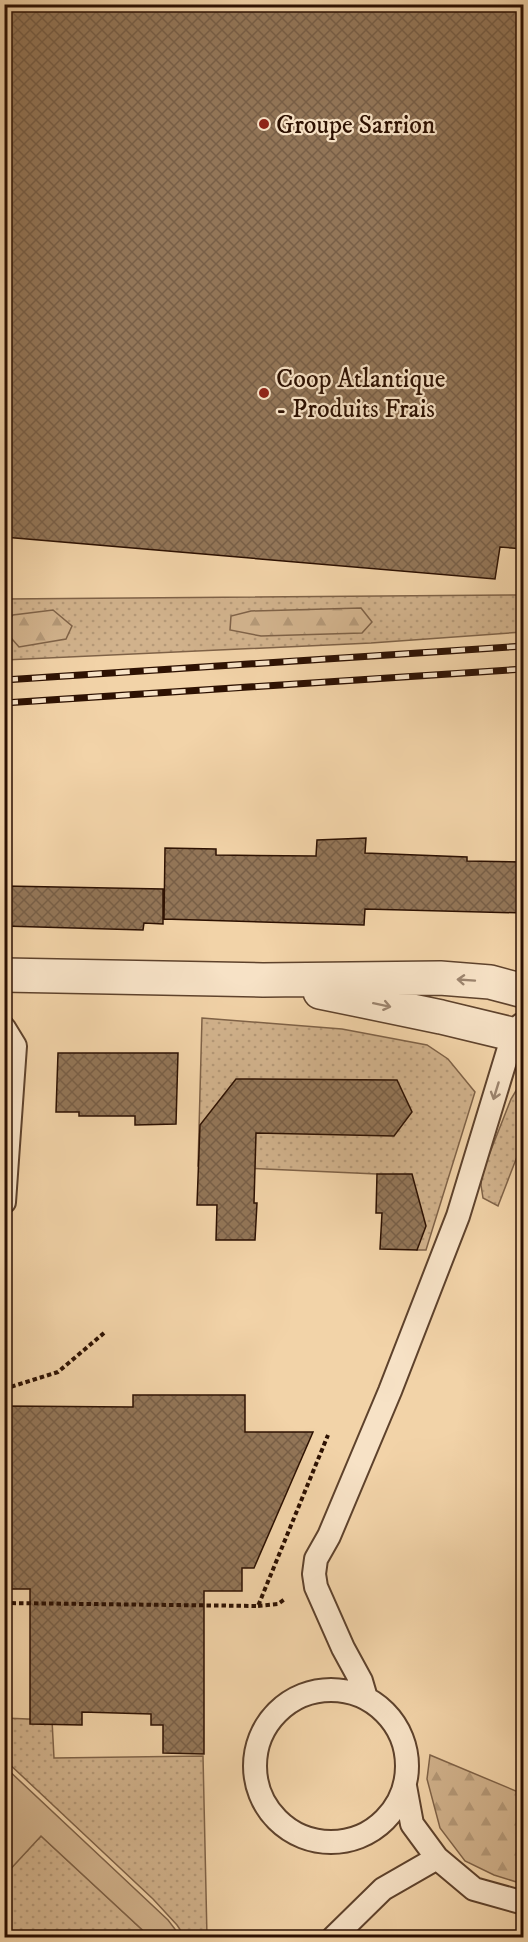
<svg xmlns="http://www.w3.org/2000/svg" width="528" height="1942" font-family="'IM FELL DW Pica',serif">
<style>
.grass{fill:url(#grass-dots);stroke:#7f6247;stroke-width:1.5}
.forest{fill:url(#forest-firs);stroke:#7f6247;stroke-width:1.5}
.garden{fill:#d1b28c;stroke:#7f6247;stroke-width:1.5}
.building{fill:url(#building-cross-hatch);stroke:#2d1102;stroke-width:1.5}
.lines{fill:none;stroke-linecap:round;stroke-linejoin:round}
.service-casing{stroke:#5e422c;stroke-width:26}
.tertiary-casing{stroke:#5e422c;stroke-width:36}
.path{stroke:#2d1102;stroke-width:4;stroke-dasharray:4.5 3;stroke-linecap:butt}
.service{stroke:#f7e2c6;stroke-width:22}
.tertiary{stroke:#f7e2c6;stroke-width:33}
.rail-casing{stroke:#2d1102;stroke-width:7}
.rail{stroke:#f7e2c6;stroke-width:4.5;stroke-dasharray:14;stroke-linecap:butt}
.oneway{stroke:#9c846e}
.poi-dot{fill:#8f2418;stroke:#f7e2c6;stroke-width:2}
.labels{text-anchor:middle;stroke-width:4.5;stroke-linejoin:round;paint-order:stroke}
.poi-label{font-size:26px;fill:#2d1102;stroke:#f7e2c6;text-anchor:start}
</style>
<defs>
<pattern id="grass-dots" width="8" height="8" patternUnits="userSpaceOnUse" patternTransform="scale(1.5)"><rect width="8" height="8" fill="#d1b28c"/><path d="M2 2h.1M6 6h.1" fill="none" stroke="#b49877" stroke-width="1.8" stroke-linecap="round"/></pattern>
<pattern id="forest-firs" width="22" height="20" patternUnits="userSpaceOnUse" patternTransform="scale(1.5)"><rect width="22" height="20" fill="#d1b28c"/><path d="M5 1l3.5 6h-7zM16 11l3.5 6h-7z" fill="#b49877"/></pattern>
<pattern id="building-cross-hatch" width="8" height="8" patternUnits="userSpaceOnUse" patternTransform="scale(1.5)"><rect width="8" height="8" fill="#937658"/><path d="M0 0l8 8M0 8l8-8" fill="none" stroke="#785f47"/></pattern>
</defs>
<rect width="100%" height="100%" fill="#f2d3a8"/>
<filter id="stains"><feTurbulence type="fractalNoise" baseFrequency=".00333" numOctaves="4"/><feColorMatrix values="0 0 0 0 .2 0 0 0 0 .09 0 0 0 0 .02 0 0 0 .5 -.17"/></filter>
<radialGradient id="worn" r=".72"><stop offset=".6" stop-color="#630" stop-opacity="0"/><stop offset="1" stop-color="#630" stop-opacity=".3"/></radialGradient>
<!-- grass -->
<path class="grass" d="M 523,595 L 523,632 L 371,643 L 5,660 L 4,599 Z
M 202,1018 L 342,1029 L 427,1045 L 448,1059 L 475,1092 L 426,1250 L 417,1250 L 377,1174 L 198,1166 Z
M 523,1079 L 523,1141 L 498,1206 L 483,1198 L 481,1185 L 482,1173 L 511,1099 Z
M 4,1718 L 52,1720 L 54,1758 L 203,1756 L 207,1937 L 185,1937 L 177,1925 L 153,1899 L 5,1760 Z
M 41,1836 L 150,1937 L 5,1937 L 4,1875 Z"/>
<!-- forest -->
<path class="forest" d="M 361,608 L 372,622 L 362,633 L 261,636 L 230,630 L 231,616 L 251,611 Z
M 53,610 L 72,626 L 66,639 L 19,647 L 5,631 L 5,623 L 13,615 Z
M 430,1755 L 523,1794 L 523,1884 L 494,1875 L 465,1861 L 440,1828 L 427,1779 Z"/>
<!-- garden -->
<path class="garden" d="M 5,1767 L 168,1920 L 181,1937 L 150,1937 L 41,1836 L 5,1875 Z"/>
<!-- building -->
<path class="building" d="M 4,4 L 524,4 L 524,549 L 500,547 L 495,579 L 4,537 Z
M 366,838 L 365,853 L 467,857 L 467,861 L 524,862 L 524,913 L 365,909 L 364,925 L 164,919 L 165,848 L 216,849 L 216,855 L 316,856 L 317,840 Z
M 4,886 L 163,889 L 163,924 L 144,923 L 143,930 L 4,926 Z
M 58,1053 L 178,1053 L 176,1124 L 135,1125 L 135,1116 L 79,1116 L 79,1112 L 56,1112 Z
M 236,1079 L 397,1080 L 412,1112 L 394,1136 L 256,1133 L 254,1203 L 257,1203 L 255,1240 L 216,1240 L 217,1205 L 197,1205 L 200,1125 Z
M 377,1174 L 412,1174 L 426,1226 L 417,1250 L 380,1249 L 382,1213 L 376,1213 Z
M 133,1395 L 245,1395 L 245,1432 L 313,1432 L 254,1568 L 242,1568 L 242,1591 L 204,1591 L 204,1754 L 163,1753 L 163,1725 L 151,1725 L 151,1714 L 82,1712 L 82,1725 L 30,1724 L 30,1589 L 4,1589 L 4,1406 L 133,1407 Z"/>
<g class="lines">
<defs>
<path id="service" d="M 4,1028 L 15,1046 L 4,1202
M255 1766a76 76 0 1 1 152 0a76 76 0 1 1-152 0Z
M 366,1698 L 361,1681 L 343,1648 L 316,1587 L 314,1574 L 316,1559 L 329,1536 L 390,1391 L 458,1216 L 513,1035 L 521,1025
M 405,1786 L 412,1824 L 437,1858 L 474,1889 L 524,1903
M 333,1938 L 383,1889 L 437,1858"/>
<path id="tertiary" d="M 4,975 L 263,980 L 440,978 L 490,982 L 524,991
M 320,992 L 441,1017 L 524,1037"/>
</defs>
<!-- service casing -->
<use href="#service" class="service-casing"/>
<!-- tertiary casing -->
<use href="#tertiary" class="tertiary-casing"/>
<!-- path -->
<path class="path" d="M 4,1389 L 58,1372 L 104,1333
M 4,1603 L 258,1606 L 328,1435
M 258,1606 L 278,1604 L 285,1599"/>
<!-- service -->
<use href="#service" class="service"/>
<!-- tertiary -->
<use href="#tertiary" class="tertiary"/>
<defs>
<path id="rail" d="M 4,680 L 524,646
M 4,703 L 524,669"/>
</defs>
<!-- rail casing -->
<use href="#rail" class="rail-casing"/>
<!-- rail -->
<use href="#rail" class="rail"/>
</g>
<!-- one-way arrows -->
<defs><path id="oneway-shaft" d="M-6 0H5M1.5-3L5.5 0L1.5 3" fill="none" stroke-width="1.6" stroke-linecap="round" stroke-linejoin="round" transform="scale(1.5)"/></defs>
<g class="oneway">
<use href="#oneway-shaft" transform="translate(466 980) rotate(-176)"/>
<use href="#oneway-shaft" transform="translate(382 1005) rotate(12)"/>
<use href="#oneway-shaft" transform="translate(496 1091) rotate(107)"/>
</g>
<!-- markers -->
<g class="poi-dot">
<circle cx="264" cy="124" r="6"/>
<circle cx="264" cy="393" r="6"/>
</g>
<g class="labels">
<!-- poi labels -->
<g class="poi-label">
<text x="276" y="133">Groupe Sarrion</text>
<text x="276" y="387">Coop Atlantique<tspan x="276" dy="30">- Produits Frais</tspan></text>
</g>
</g>
<!-- margin -->
<rect width="528" height="1942" fill="none" stroke="#f2d3a8" stroke-width="24"/>
<rect x="6" y="6" width="516" height="1930" fill="none" stroke="#2d1102" stroke-width="3"/>
<rect x="12" y="12" width="504" height="1918" fill="none" stroke="#2d1102" stroke-width="1.5"/>
<rect width="100%" height="100%" filter="url(#stains)"/>
<rect width="100%" height="100%" fill="url(#worn)"/>
</svg>
